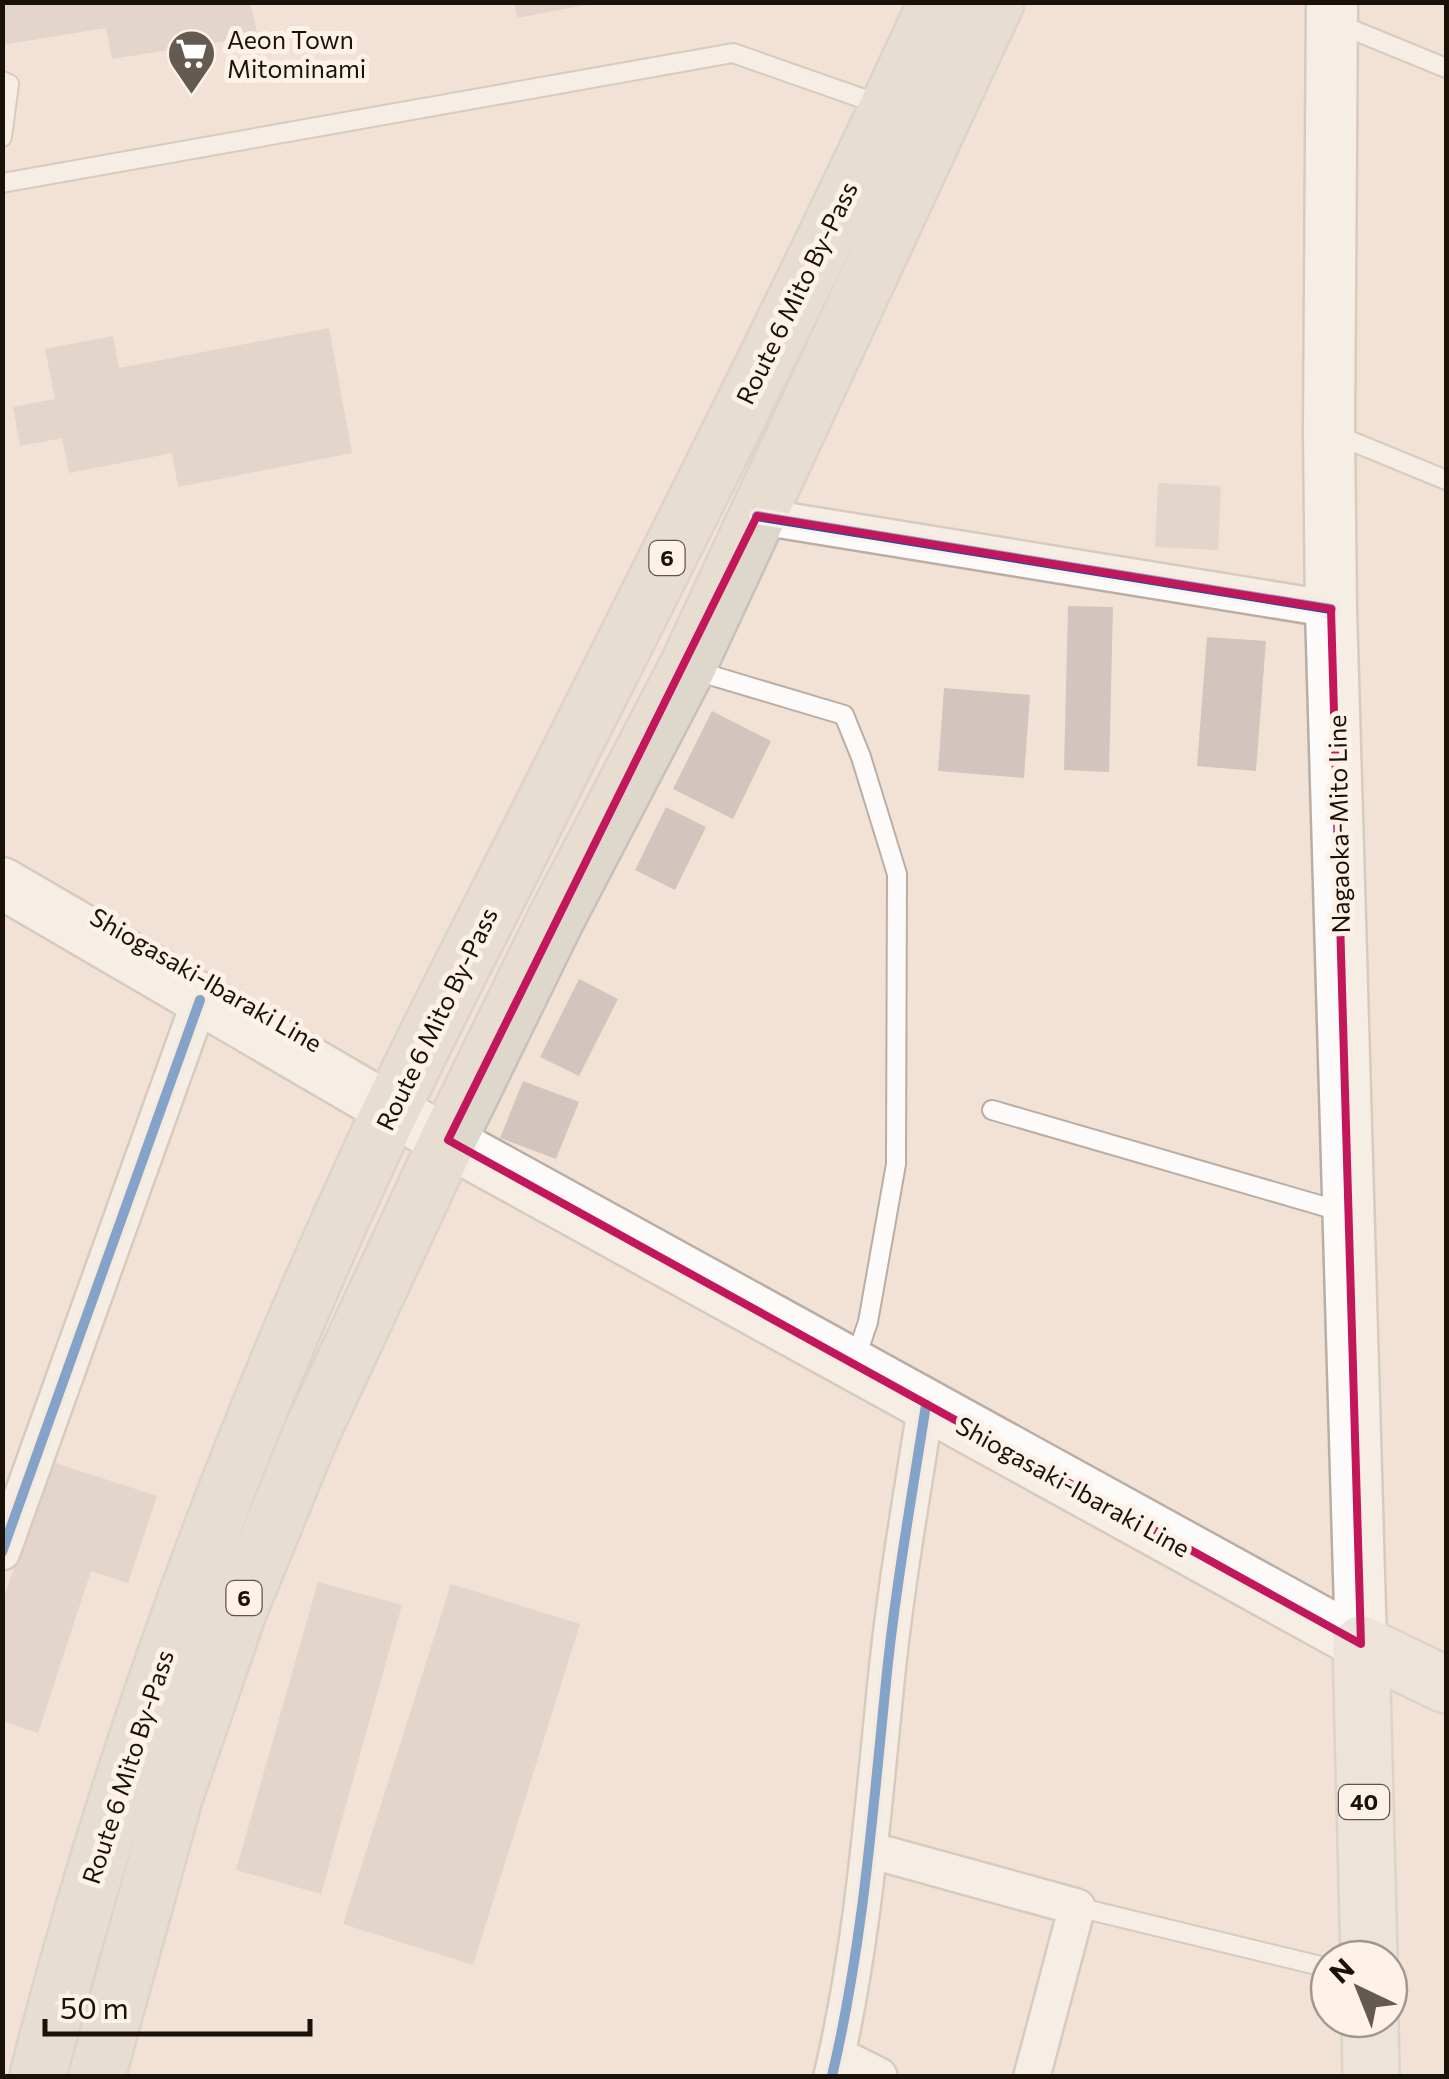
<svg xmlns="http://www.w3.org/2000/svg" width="1449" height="2079" font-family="Commissioner,sans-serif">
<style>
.building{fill:#d2c5bd}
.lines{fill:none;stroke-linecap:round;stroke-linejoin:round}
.lane-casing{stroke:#baaea4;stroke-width:22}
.street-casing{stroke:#baaea4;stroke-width:40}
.secondary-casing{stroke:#baaea4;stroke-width:55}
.primary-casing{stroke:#c8c0ba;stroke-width:60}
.highway-casing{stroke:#c8c0ba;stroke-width:60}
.lane{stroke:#fdfbf9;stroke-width:18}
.street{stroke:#fdfbf9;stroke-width:35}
.secondary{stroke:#fdfbf9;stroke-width:50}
.primary{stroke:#eae5de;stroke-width:55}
.highway{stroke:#ddd7cc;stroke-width:55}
.cycleway-casing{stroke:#fdf1e8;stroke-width:16}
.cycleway{stroke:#0057b8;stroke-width:10}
.marked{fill:none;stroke:#c2185b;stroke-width:8;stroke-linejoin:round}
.labels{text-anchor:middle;stroke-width:10;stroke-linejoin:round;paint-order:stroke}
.shield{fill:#fdf1e8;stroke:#5e544c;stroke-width:2.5}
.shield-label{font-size:22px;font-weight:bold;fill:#1a1109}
.poi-label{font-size:25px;fill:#1a1109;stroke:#fdf1e8;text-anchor:start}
.street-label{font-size:25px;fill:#1a1109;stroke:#fdf1e8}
</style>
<rect width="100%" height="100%" fill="#f1e2d5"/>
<!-- building -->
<path class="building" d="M 2,2 L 250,2 L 258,36 L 112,59 L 106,28 L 2,45 Z
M 514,2 L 591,2 L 591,4 L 517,18 Z
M 329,328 L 352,453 L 178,487 L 172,453 L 69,473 L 62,438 L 20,446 L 13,407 L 55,399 L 45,349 L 113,336 L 119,368 Z
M 1158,483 L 1221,486 L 1218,550 L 1155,547 Z
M 1068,606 L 1113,607 L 1109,772 L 1064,770 Z
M 1207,637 L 1266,641 L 1256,771 L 1197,766 Z
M 944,688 L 1030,695 L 1024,778 L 938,771 Z
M 712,711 L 771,741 L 733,819 L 673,789 Z
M 666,807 L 706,827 L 675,890 L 635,870 Z
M 579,979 L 618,999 L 579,1076 L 540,1057 Z
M 523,1081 L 579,1102 L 556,1159 L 500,1138 Z
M 49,1461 L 157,1496 L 128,1583 L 91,1571 L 38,1733 L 2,1721 L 2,1604 Z
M 318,1582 L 402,1605 L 321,1894 L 236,1870 Z
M 451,1584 L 580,1624 L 473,1965 L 343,1924 Z"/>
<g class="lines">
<defs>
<path id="lane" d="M 1336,23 L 1446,68
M 2,81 L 9,84 L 2,137
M 2,183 L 733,53 L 884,106
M 1334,434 L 1446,480
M 693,670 L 844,715 L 861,757 L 897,874 L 896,1164 L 868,1322 L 854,1363
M 992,1110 L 1326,1207 L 1344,1216
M 1077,1907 L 1329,1968"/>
<path id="street" d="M 757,516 L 1331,609
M 2,1552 L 200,1000
M 870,1850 L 1077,1907 L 1032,2076
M 837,2055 L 879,2076
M 832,2076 C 862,1949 872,1821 885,1692 C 894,1596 911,1501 926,1405"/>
<path id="secondary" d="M 2,883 L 391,1110 L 1361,1644 L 1331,609 L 1329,432 L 1332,2"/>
<path id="primary" d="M 1369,1959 L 1361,1644 L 1446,1685
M 1370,2019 L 1371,2076"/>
<path id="highway" d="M 38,2076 C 119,1758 231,1455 369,1157 C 421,1043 480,932 536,820 C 672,549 810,278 937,2
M 97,2076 L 174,1798 L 238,1612 L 310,1436 L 448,1140 L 556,919 L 687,668 L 996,2"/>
</defs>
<!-- lane casing -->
<use href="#lane" class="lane-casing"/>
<!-- street casing -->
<use href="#street" class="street-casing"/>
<!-- secondary casing -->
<use href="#secondary" class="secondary-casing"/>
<!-- primary casing -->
<use href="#primary" class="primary-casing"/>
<!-- highway casing -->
<use href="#highway" class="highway-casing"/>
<!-- lane -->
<use href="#lane" class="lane"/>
<!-- street -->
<use href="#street" class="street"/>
<!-- secondary -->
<use href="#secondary" class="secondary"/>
<!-- primary -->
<use href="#primary" class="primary"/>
<!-- highway -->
<use href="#highway" class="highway"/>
<defs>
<path id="cycleway" d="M 757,516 L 1331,609
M 2,1552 L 200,1000
M 832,2076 C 862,1949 872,1821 885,1692 C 894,1596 911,1501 926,1405"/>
</defs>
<!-- cycleway casing -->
<use href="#cycleway" class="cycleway-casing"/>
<!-- cycleway -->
<use href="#cycleway" class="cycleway"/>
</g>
<!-- marked area -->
<path d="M0 0H1449V2079H0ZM 757,516 L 1331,609 L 1361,1644 L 448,1140 Z" fill="#f1e2d5" fill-opacity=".55" fill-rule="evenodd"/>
<path class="marked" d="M 757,516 L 1331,609 L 1361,1644 L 448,1140 Z"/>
<!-- icons -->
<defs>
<symbol id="supermarket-pin" viewBox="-11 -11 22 30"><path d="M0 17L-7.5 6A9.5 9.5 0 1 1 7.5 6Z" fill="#655a50" stroke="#fdf1e8"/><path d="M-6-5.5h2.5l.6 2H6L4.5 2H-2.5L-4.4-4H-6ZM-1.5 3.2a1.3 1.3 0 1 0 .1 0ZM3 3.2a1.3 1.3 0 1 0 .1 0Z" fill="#fff"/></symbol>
</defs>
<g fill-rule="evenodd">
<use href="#supermarket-pin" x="164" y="26" width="55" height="75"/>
</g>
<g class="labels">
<!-- shield labels -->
<g class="shield">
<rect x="649.5" y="541" width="35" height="34" rx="8"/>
<rect x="226.5" y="1581" width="35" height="34" rx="8"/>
<rect x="1339" y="1785" width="50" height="34" rx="8"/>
</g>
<g class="shield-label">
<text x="667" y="566">6</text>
<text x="244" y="1606">6</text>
<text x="1364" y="1810">40</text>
</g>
<!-- poi labels -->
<g class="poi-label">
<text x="227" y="49">Aeon Town<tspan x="227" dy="29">Mitominami</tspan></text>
</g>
<!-- street labels -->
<g class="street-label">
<text transform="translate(797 293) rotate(-64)" y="9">Route 6 Mito By-Pass</text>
<text transform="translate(1339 824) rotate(-91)" y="9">Nagaoka-Mito Line</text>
<text transform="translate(206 980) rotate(30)" y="9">Shiogasaki-Ibaraki Line</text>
<text transform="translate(437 1019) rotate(-64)" y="9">Route 6 Mito By-Pass</text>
<text transform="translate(1073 1487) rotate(29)" y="9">Shiogasaki-Ibaraki Line</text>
<text transform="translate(128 1767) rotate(-72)" y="9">Route 6 Mito By-Pass</text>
</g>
</g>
<!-- border -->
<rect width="1449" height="2079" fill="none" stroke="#1a1109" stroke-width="10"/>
<!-- north arrow -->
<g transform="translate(1359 1989) rotate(317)"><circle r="48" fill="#fdf1e8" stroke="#a2978f" stroke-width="2.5"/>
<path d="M0-8L18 38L0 25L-18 38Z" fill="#655a50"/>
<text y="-15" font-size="28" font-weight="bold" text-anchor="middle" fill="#1a1109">N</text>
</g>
<!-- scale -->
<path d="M45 2019v15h265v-15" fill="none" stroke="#1a1109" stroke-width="5"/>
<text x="60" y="2019" font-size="30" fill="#1a1109" stroke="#fdf1e8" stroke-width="8" paint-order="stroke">50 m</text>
</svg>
